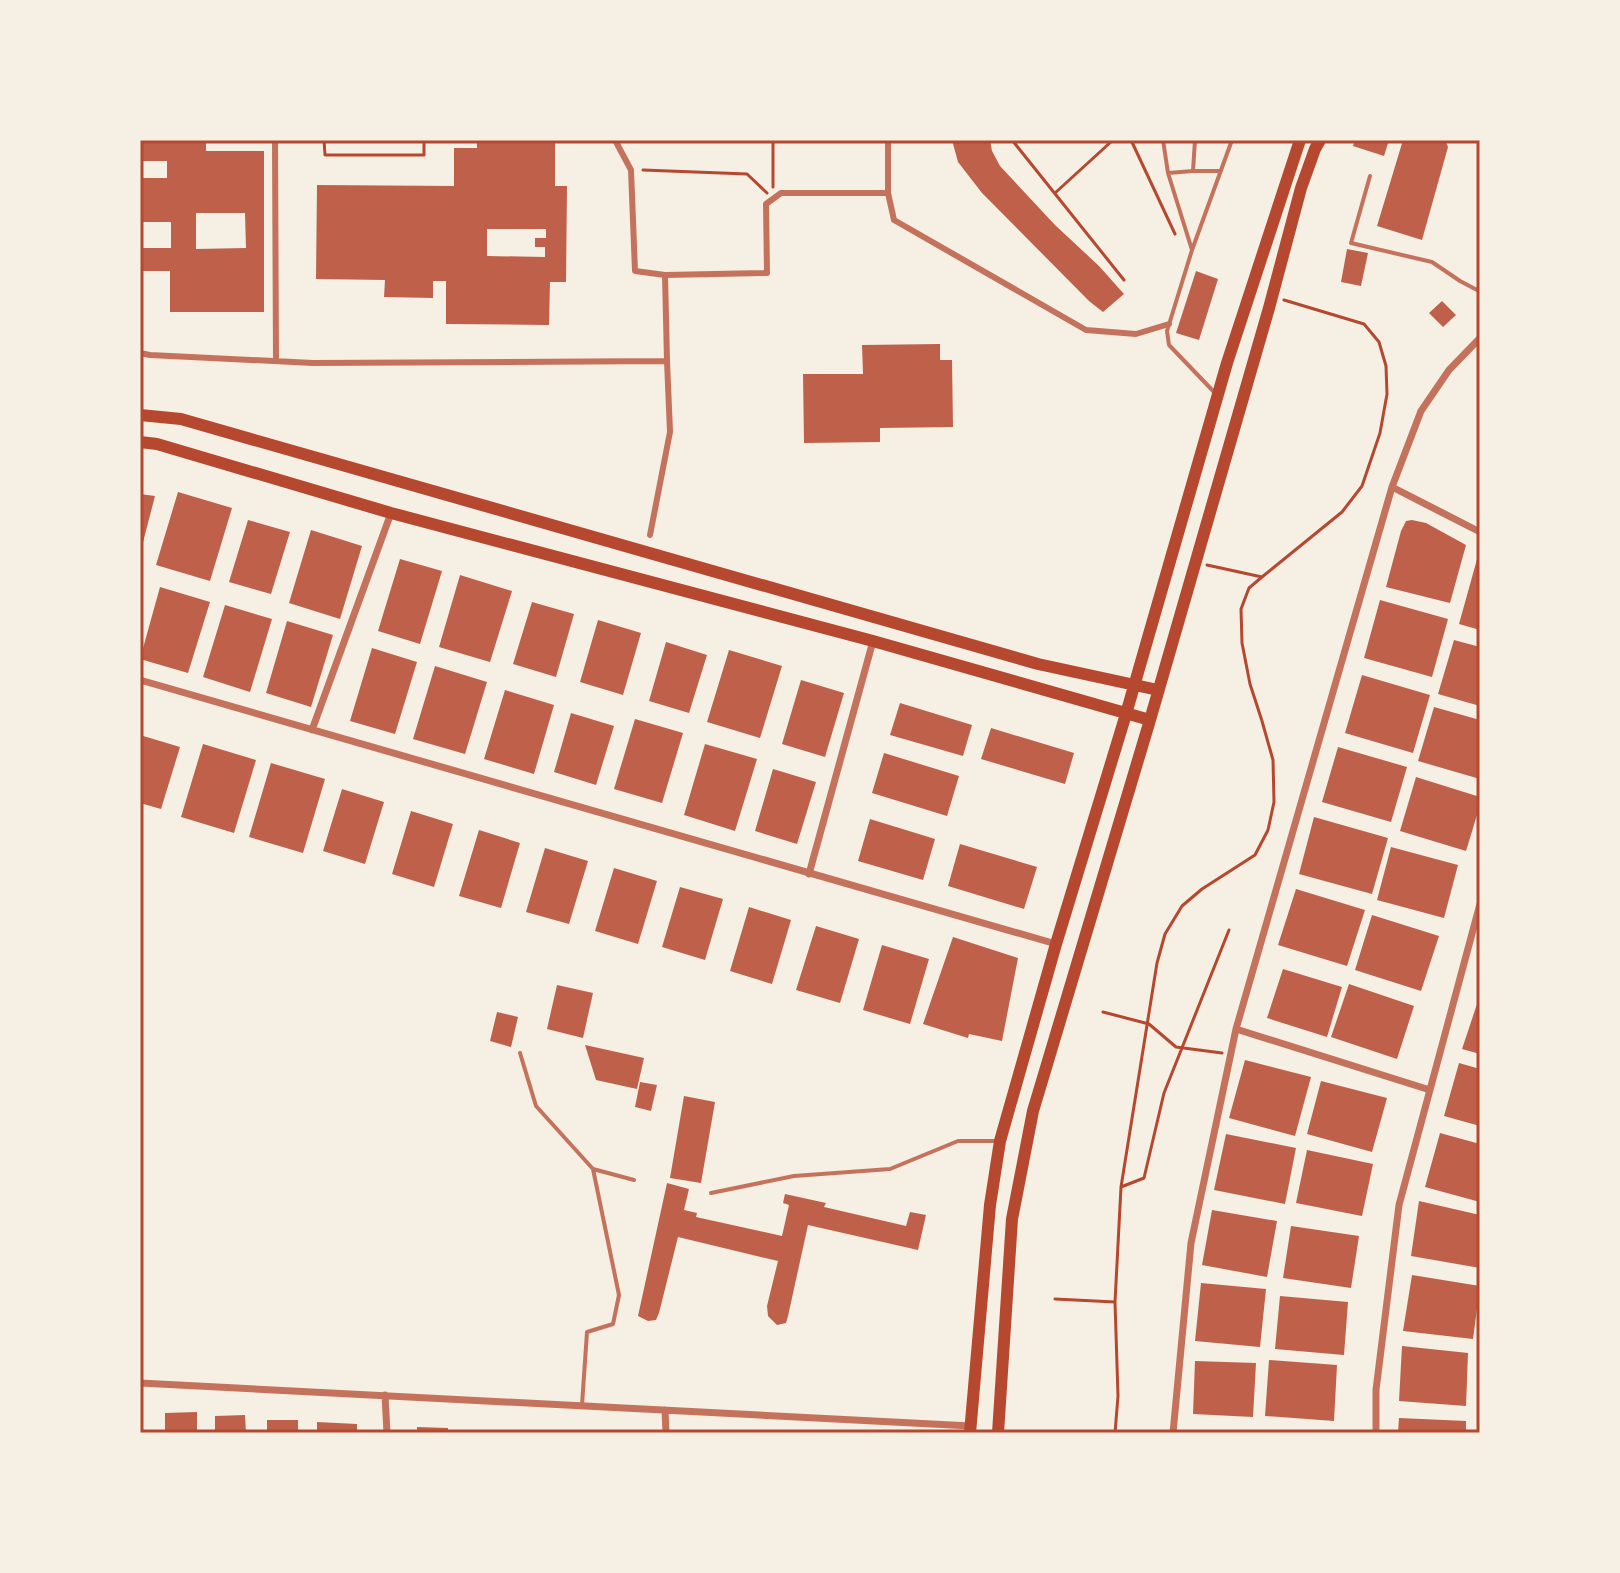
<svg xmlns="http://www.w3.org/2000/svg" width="1620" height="1573" font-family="'PT Sans',sans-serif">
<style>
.building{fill:#bf614a;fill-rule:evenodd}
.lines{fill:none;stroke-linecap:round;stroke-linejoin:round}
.path{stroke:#b5482f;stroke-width:3}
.service{stroke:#c5725c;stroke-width:4}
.pedestrian{stroke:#c5725c;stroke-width:6}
.minor{stroke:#c5725c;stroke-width:7}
.primary{stroke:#b5482f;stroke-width:12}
.neatline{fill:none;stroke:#b5482f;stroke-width:3}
</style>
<rect width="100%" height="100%" fill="#f6efe4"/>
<!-- building -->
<path class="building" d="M 140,140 L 206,140 L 206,151 L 264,151 L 264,312 L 170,312 L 170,271 L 140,271 L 140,248 L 171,248 L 171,222 L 140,222 L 140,178 L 167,178 L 167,161 L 140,161 ZM 196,213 L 245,213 L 246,248 L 196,249 Z
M 477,140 L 555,140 L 555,186 L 567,186 L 566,282 L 550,282 L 549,325 L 446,324 L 446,281 L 433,281 L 433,298 L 384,297 L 385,280 L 316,279 L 317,185 L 454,186 L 454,148 L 477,148 ZM 487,229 L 546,229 L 546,238 L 535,238 L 535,247 L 545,247 L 545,257 L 487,256 Z
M 952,140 L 990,140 L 992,151 L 1000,166 L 1055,225 L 1099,266 L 1124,294 L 1103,312 L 1089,301 L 982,193 L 958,162 Z
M 1355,140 L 1389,140 L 1384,156 L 1353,146 Z
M 1403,140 L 1445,140 L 1448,147 L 1422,240 L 1377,226 Z
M 1347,249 L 1368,253 L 1361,286 L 1341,282 Z
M 1196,271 L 1218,279 L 1199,340 L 1176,333 Z
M 1442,301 L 1456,315 L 1443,327 L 1429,313 Z
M 940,344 L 940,360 L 952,360 L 953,427 L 880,428 L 880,442 L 804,443 L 803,374 L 863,374 L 862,345 Z
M 178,492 L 232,508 L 210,581 L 156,565 Z
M 140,494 L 155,496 L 141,550 L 140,550 Z
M 248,520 L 290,532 L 271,594 L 229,582 Z
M 1412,520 L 1426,523 L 1466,545 L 1450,603 L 1386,587 L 1401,531 L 1406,521 Z
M 311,530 L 362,546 L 340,619 L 289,603 Z
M 1479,552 L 1480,552 L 1480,630 L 1459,624 Z
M 400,559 L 442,571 L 420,644 L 378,631 Z
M 460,575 L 512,591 L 490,662 L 439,647 Z
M 160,587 L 210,602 L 188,673 L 140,659 Z
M 1380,600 L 1448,619 L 1432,677 L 1364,658 Z
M 532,602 L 574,614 L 556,677 L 513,664 Z
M 225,605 L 272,619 L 250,692 L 203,677 Z
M 598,620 L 641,633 L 623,695 L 580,682 Z
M 287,621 L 333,635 L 311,707 L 266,693 Z
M 1454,640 L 1480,647 L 1480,706 L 1438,694 Z
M 666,642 L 707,655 L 689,713 L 649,701 Z
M 372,648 L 417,662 L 395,734 L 350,721 Z
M 729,650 L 782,666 L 760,738 L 707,722 Z
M 435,666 L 487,682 L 465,754 L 413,739 Z
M 1362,675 L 1430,695 L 1413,753 L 1345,733 Z
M 801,680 L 844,693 L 825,757 L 782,744 Z
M 505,690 L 554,705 L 534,774 L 484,759 Z
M 900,703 L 972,725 L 963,756 L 890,735 Z
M 1434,707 L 1480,720 L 1480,779 L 1418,761 Z
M 571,713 L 614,726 L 596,785 L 554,772 Z
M 635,719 L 683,733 L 662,803 L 614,789 Z
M 991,728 L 1074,753 L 1065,784 L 981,759 Z
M 140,735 L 180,747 L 161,809 L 140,803 Z
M 203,744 L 256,760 L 234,833 L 181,817 Z
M 705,744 L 757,759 L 735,831 L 684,815 Z
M 1338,747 L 1407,767 L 1391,822 L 1322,802 Z
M 884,753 L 959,776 L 947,816 L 872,793 Z
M 271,763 L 325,779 L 303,853 L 249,837 Z
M 773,769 L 816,782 L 797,844 L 755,831 Z
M 1416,777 L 1480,797 L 1480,805 L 1466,851 L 1400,831 Z
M 342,789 L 384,802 L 365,864 L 323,851 Z
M 411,811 L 453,824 L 434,887 L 392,874 Z
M 1314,817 L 1388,838 L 1372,894 L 1299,874 Z
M 870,819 L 935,839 L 923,880 L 858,861 Z
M 479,830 L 520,843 L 501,908 L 459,896 Z
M 960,844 L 1037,867 L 1024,909 L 948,886 Z
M 1391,847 L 1458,865 L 1444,918 L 1377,900 Z
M 545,848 L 588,861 L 569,924 L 526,912 Z
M 614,868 L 657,881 L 638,944 L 595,931 Z
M 680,887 L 723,899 L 705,960 L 662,947 Z
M 1296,889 L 1365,910 L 1347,966 L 1278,945 Z
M 749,907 L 791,920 L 772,984 L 730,971 Z
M 1372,915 L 1439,936 L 1421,991 L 1355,970 Z
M 816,926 L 859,939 L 840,1003 L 796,990 Z
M 953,937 L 1018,958 L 1002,1041 L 969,1034 L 968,1038 L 923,1024 Z
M 882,945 L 929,959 L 910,1024 L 863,1010 Z
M 1283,969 L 1342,987 L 1327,1037 L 1267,1018 Z
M 1349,984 L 1414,1006 L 1397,1059 L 1331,1037 Z
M 557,985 L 593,993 L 583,1038 L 547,1029 Z
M 1480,995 L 1480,1054 L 1462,1049 Z
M 497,1012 L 518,1017 L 511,1047 L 490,1041 Z
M 585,1045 L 644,1058 L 637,1089 L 596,1080 Z
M 1245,1060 L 1311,1077 L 1295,1136 L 1229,1118 Z
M 1459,1063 L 1480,1069 L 1480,1126 L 1444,1116 Z
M 1321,1081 L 1387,1098 L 1372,1152 L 1307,1134 Z
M 640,1082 L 657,1085 L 651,1111 L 635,1107 Z
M 684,1096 L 715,1102 L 701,1183 L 670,1178 Z
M 1440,1133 L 1480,1144 L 1480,1202 L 1425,1187 Z
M 1226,1134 L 1296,1148 L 1285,1204 L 1214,1190 Z
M 1307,1150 L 1373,1164 L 1362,1216 L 1296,1203 Z
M 667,1183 L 689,1189 L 684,1210 L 697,1213 L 696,1217 L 782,1236 L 789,1205 L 783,1203 L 785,1194 L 826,1203 L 824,1207 L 906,1226 L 910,1212 L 926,1215 L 918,1250 L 808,1225 L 788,1316 L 786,1323 L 777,1325 L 768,1316 L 767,1306 L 778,1261 L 678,1237 L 659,1313 L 656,1320 L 648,1321 L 638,1316 Z
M 1419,1201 L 1480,1215 L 1480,1268 L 1411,1256 Z
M 1212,1210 L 1277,1221 L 1267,1277 L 1202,1265 Z
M 1291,1226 L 1359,1236 L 1351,1288 L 1283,1278 Z
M 1412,1275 L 1480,1286 L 1473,1339 L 1403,1331 Z
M 1201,1283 L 1266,1289 L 1260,1347 L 1195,1341 Z
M 1280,1296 L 1348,1302 L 1344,1355 L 1275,1349 Z
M 1402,1346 L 1468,1353 L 1466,1406 L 1399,1401 Z
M 1269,1360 L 1337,1365 L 1334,1421 L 1265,1416 Z
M 1195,1361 L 1256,1363 L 1253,1417 L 1193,1414 Z
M 197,1412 L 197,1433 L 165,1433 L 165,1413 Z
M 245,1415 L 246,1433 L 215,1433 L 215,1416 Z
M 1399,1418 L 1466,1421 L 1466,1433 L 1398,1433 Z
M 267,1420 L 298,1420 L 298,1433 L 267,1433 Z
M 317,1422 L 357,1424 L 357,1433 L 317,1433 Z
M 417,1427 L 448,1428 L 448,1433 L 417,1433 Z"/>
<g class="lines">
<!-- path -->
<path class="path" d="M 324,140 L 325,155 L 424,155 L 424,140
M 1012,140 L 1124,280
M 1131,140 L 1175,234
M 643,170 L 747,174 L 767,193
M 773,187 L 773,140
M 1055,193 L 1113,140
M 1207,565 L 1262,577 L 1342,512 L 1362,486 L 1380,433 L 1387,394 L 1386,366 L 1379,342 L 1364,324 L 1284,300
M 1103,1012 L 1149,1024 L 1176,1047 L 1222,1053
M 1121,1187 L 1144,1178 L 1164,1093 L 1229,930
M 1055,1299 L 1115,1302
M 1115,1433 L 1118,1396 L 1115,1302 L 1121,1187 L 1157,963 L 1165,934 L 1182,906 L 1202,889 L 1255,855 L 1268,830 L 1274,802 L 1273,760 L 1262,721 L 1250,684 L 1242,643 L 1241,609 L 1249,588 L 1262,577"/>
<!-- service -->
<path class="service" d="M 1163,140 L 1168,173 L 1192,250 L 1167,331 L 1169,345 L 1216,394
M 1193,171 L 1221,171
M 1168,173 L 1193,171 L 1195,140
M 1370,176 L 1351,243 L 1432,262 L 1460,281 L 1477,290 L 1480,287
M 1192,250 L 1232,140
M 520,1053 L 536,1106 L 593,1169 L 634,1180
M 711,1193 L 794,1176 L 890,1169 L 958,1141 L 998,1141
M 582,1405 L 587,1332 L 613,1324 L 619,1295 L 593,1169"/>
<!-- pedestrian -->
<path class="pedestrian" d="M 275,140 L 276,361
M 615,140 L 631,170 L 635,271 L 665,275
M 888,193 L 894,220 L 1086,330 L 1136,334 L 1169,324
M 140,353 L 150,355 L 313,363 L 667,361 L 670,432 L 650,535
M 667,361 L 665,275 L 767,273 L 766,204 L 781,193 L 888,193 L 888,140"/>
<!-- minor -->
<path class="minor" d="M 1392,487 L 1480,532
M 140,680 L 1056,944
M 312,730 L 391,513
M 809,874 L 873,641
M 1236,1029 L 1430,1090
M 140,1383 L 971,1426
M 385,1395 L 387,1433
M 665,1410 L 666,1433
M 1173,1433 L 1191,1243 L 1236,1029 L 1392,487 L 1421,411 L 1449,370 L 1480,338
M 1376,1433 L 1376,1390 L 1399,1205 L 1480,904"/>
<!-- primary -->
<path class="primary" d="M 140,415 L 181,419 L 1038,664 L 1158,690
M 140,442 L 157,444 L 391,513 L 873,641 L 1150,720
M 970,1433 L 990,1205 L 1000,1141 L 1056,944 L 1126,714 L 1227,363 L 1300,140
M 998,1433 L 1012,1219 L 1033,1111 L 1150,720 L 1269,308 L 1301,188 L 1315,149 L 1320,140"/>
</g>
<!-- border -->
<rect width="1620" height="1573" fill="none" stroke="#f6efe4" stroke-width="284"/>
<rect x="142" y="142" width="1336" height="1289" class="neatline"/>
</svg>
